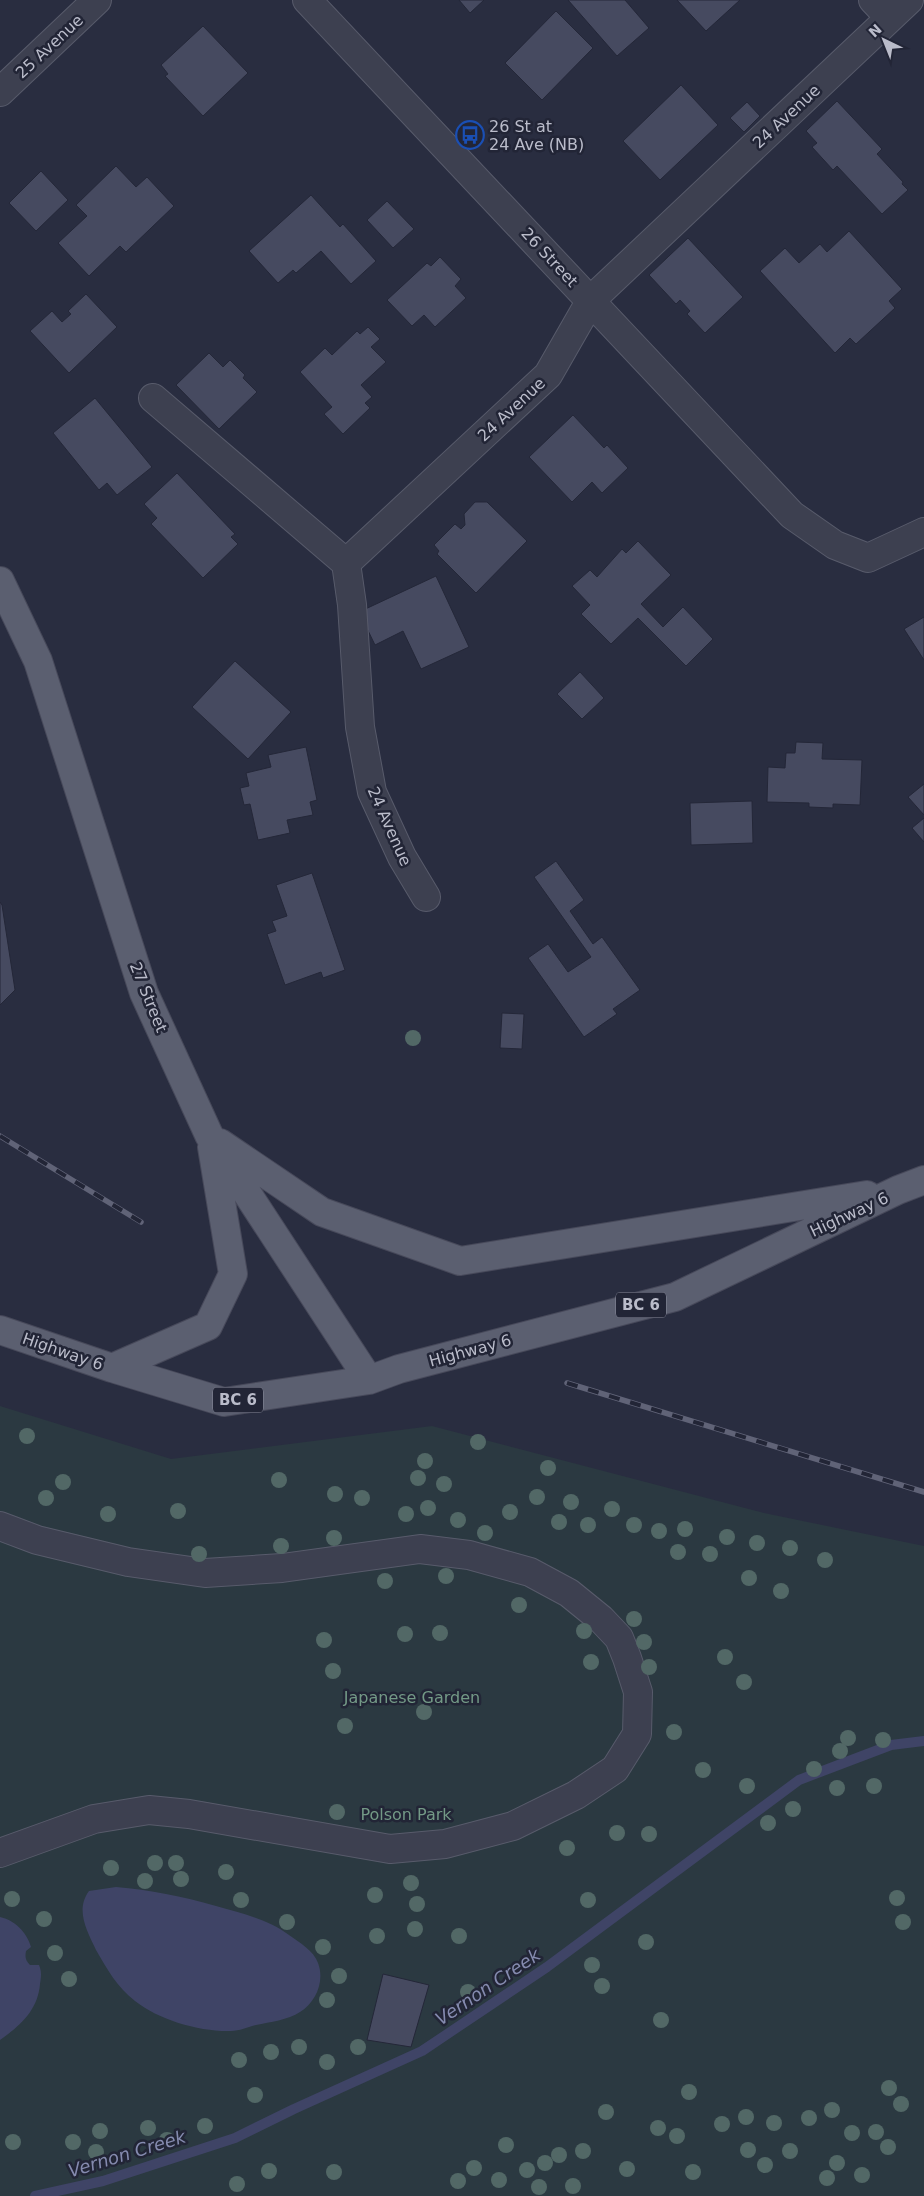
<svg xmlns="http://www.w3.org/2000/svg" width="924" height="2196" font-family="'DejaVu Sans',sans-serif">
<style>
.green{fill:#2b3941}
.water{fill:#3f4466}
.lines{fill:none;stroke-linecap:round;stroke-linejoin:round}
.stream{stroke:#3f4466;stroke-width:10}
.building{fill:#464a60;stroke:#242738}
.minor-casing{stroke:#585b6b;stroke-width:30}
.major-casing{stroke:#47495a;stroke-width:30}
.minor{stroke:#3d4050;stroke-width:28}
.major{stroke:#5b5f70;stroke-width:28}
.rail-casing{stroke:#606377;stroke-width:5.5}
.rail{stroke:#222536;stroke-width:4;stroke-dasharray:11;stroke-linecap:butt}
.tree{fill:#526866}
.labels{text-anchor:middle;stroke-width:5;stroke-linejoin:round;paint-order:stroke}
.shield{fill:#222536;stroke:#8c8f9e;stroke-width:1}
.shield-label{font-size:15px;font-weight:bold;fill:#babcca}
.street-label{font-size:16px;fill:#babcca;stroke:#222536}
.poi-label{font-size:16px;fill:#babcca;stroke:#222536;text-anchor:start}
.park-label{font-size:16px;fill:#739986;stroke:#222536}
.water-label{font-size:18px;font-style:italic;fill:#858baf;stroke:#222536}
</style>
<rect width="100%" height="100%" fill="#292d40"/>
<!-- green -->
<path class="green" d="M 0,1406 L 171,1459 L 432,1426 L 764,1513 L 924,1546 L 924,2196 L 0,2196 Z"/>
<!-- water -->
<path class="water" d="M 116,1887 C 150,1890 182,1896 216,1906 C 240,1913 268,1919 289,1935 C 299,1942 314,1951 318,1963 C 325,1981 316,2002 300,2012 C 288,2020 270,2022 256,2025 C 248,2027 239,2031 231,2031 C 200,2032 159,2020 135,2001 C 117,1987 107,1969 96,1950 C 87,1931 75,1910 89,1891 Z
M 0,1917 C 14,1920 27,1932 31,1947 L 26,1951 C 25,1957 25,1960 30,1965 L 39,1965 C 42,1972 41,1977 40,1984 C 38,2010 20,2026 0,2040 Z"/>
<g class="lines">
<!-- stream -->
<path class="stream" d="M 35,2196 L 103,2181 L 235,2138 L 294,2109 L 422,2051 L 547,1967 L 799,1780 L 891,1745 L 924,1741"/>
</g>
<!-- building -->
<path class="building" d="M 459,0 L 484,0 L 470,13 Z
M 568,0 L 625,0 L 649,28 L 617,56 Z
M 677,0 L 740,0 L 706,31 Z
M 556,11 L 593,48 L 542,100 L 505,63 Z
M 203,26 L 248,73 L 203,116 L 165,76 L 168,74 L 161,65 Z
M 681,85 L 718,125 L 660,180 L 623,141 Z
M 837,101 L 882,149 L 877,154 L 903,182 L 902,184 L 908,190 L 882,214 L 837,166 L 833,170 L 812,147 L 817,143 L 806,131 Z
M 747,102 L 760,116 L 744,132 L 730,118 Z
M 116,166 L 136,187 L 147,177 L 174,206 L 126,252 L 120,246 L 89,276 L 58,243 L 87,216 L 76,205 Z
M 41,171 L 68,200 L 36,231 L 9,203 Z
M 311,195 L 340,227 L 343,224 L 376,261 L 351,284 L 321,251 L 296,273 L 293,270 L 278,283 L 249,251 Z
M 387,201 L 414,229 L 393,248 L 367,220 Z
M 849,231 L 902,289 L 889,301 L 895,308 L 856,344 L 850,338 L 835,353 L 760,271 L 785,248 L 799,263 L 820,244 L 827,252 Z
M 688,238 L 743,297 L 705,333 L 687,314 L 690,311 L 680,300 L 676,304 L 649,275 Z
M 440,257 L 461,279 L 455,286 L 466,298 L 435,327 L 424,315 L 412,326 L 387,300 L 427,263 L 431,266 Z
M 86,294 L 117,327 L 69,373 L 30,331 L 52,311 L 62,322 L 71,314 L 68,311 Z
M 368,327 L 380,339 L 371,347 L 386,362 L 361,385 L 372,397 L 365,403 L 370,408 L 343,434 L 324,414 L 332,407 L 300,372 L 325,348 L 332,355 L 357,331 L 360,334 Z
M 209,353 L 223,367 L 230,360 L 245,375 L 243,378 L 257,392 L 219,429 L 176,385 Z
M 95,398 L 152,467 L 117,495 L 107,483 L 99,490 L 53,433 Z
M 573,415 L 604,448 L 607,445 L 628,468 L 602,493 L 592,482 L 572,502 L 529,457 Z
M 177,473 L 235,534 L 231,537 L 238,544 L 203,578 L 151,524 L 157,518 L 144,504 Z
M 475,502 L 487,502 L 527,541 L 476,593 L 437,554 L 439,551 L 434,545 L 455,524 L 461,529 L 465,525 L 464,514 Z
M 638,541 L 671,575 L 641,604 L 663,627 L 683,607 L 713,639 L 686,666 L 638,618 L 611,644 L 581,614 L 590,605 L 572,586 L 590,570 L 597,577 L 622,549 L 626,553 Z
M 436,576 L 469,647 L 421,669 L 403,631 L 375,645 L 359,612 Z
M 924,617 L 924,660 L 904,629 Z
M 235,661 L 291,712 L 248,759 L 192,707 Z
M 580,672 L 604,698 L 582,719 L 557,694 Z
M 796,742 L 823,743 L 822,759 L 862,760 L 860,805 L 833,804 L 833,808 L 809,807 L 809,803 L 767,802 L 768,767 L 785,768 L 786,753 L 795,753 Z
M 306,747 L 317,800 L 310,802 L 313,815 L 287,820 L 290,833 L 258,840 L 250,804 L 244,805 L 240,788 L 249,786 L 246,773 L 271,767 L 268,755 Z
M 924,784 L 924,815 L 908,797 Z
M 752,801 L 753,843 L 691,845 L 690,803 Z
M 924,818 L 924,842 L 912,828 Z
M 556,861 L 584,900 L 570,911 L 593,944 L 602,937 L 640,990 L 613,1009 L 617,1014 L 584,1037 L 528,958 L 548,944 L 568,972 L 591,957 L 534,877 Z
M 312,873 L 345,970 L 323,978 L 321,972 L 285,985 L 267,934 L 276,931 L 272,921 L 287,916 L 276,885 Z
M 0,902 L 2,905 L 15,990 L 0,1005 Z
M 502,1013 L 524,1014 L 522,1049 L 500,1048 Z
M 383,1974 L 429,1985 L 411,2047 L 367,2040 Z"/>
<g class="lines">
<defs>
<path id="minor" d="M 307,0 L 792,515 L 835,545 L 868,558 L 924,532
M 873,0 L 890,18
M 0,92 L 97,0
M 153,398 L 346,563
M 426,897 L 402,857 L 372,792 L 360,727 L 352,605 L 346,563 L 548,375 L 591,300 L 909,0
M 0,1526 L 37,1540 L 128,1562 L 205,1573 L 282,1568 L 420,1549 L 469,1555 L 530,1572 L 569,1593 L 601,1619 L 619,1638 L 627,1658 L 638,1692 L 637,1734 L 615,1769 L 576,1795 L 513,1826 L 445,1844 L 390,1849 L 189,1814 L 149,1810 L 94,1819 L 0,1853"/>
<path id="major" d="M 0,581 L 38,661 L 144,993 L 209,1135 L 369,1380
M 220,1143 L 322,1212 L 460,1261 L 867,1195
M 0,1330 L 112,1368 L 224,1402 L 369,1380 L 399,1369 L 675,1297 L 898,1190 L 924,1180
M 112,1368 L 208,1326 L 233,1274 L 212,1147"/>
</defs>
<!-- minor casing -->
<use href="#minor" class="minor-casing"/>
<!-- major casing -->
<use href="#major" class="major-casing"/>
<!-- minor -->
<use href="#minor" class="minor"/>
<!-- major -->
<use href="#major" class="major"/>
<defs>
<path id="rail" d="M 0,1136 L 141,1222
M 567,1383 L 924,1492"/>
</defs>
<!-- rail casing -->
<use href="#rail" class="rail-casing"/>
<!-- rail -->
<use href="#rail" class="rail"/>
</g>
<!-- trees -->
<g class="tree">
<circle cx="413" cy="1038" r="8"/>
<circle cx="27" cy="1436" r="8"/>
<circle cx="478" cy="1442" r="8"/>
<circle cx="425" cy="1461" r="8"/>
<circle cx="548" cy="1468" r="8"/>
<circle cx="418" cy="1478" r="8"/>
<circle cx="279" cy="1480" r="8"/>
<circle cx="63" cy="1482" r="8"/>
<circle cx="444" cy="1484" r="8"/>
<circle cx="335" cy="1494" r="8"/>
<circle cx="537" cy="1497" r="8"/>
<circle cx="46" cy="1498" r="8"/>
<circle cx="362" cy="1498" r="8"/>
<circle cx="571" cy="1502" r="8"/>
<circle cx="428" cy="1508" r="8"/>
<circle cx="612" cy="1509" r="8"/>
<circle cx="178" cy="1511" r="8"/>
<circle cx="510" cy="1512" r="8"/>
<circle cx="108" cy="1514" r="8"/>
<circle cx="406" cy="1514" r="8"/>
<circle cx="458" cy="1520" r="8"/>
<circle cx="559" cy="1522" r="8"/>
<circle cx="588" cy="1525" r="8"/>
<circle cx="634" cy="1525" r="8"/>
<circle cx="685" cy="1529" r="8"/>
<circle cx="659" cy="1531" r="8"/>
<circle cx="485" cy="1533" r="8"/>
<circle cx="727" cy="1537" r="8"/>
<circle cx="334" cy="1538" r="8"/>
<circle cx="757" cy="1543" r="8"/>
<circle cx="281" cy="1546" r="8"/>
<circle cx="790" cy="1548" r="8"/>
<circle cx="678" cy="1552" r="8"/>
<circle cx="199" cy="1554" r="8"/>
<circle cx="710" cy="1554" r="8"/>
<circle cx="825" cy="1560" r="8"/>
<circle cx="446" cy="1576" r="8"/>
<circle cx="749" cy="1578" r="8"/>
<circle cx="385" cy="1581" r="8"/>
<circle cx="781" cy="1591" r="8"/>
<circle cx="519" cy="1605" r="8"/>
<circle cx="634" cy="1619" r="8"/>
<circle cx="584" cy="1631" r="8"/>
<circle cx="440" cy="1633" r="8"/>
<circle cx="405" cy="1634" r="8"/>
<circle cx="324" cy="1640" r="8"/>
<circle cx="644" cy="1642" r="8"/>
<circle cx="725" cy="1657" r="8"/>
<circle cx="591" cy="1662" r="8"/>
<circle cx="649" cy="1667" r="8"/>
<circle cx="333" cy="1671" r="8"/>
<circle cx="744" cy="1682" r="8"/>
<circle cx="424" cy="1712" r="8"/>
<circle cx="345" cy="1726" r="8"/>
<circle cx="674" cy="1732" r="8"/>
<circle cx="848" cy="1738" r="8"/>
<circle cx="883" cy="1740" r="8"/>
<circle cx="840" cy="1751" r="8"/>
<circle cx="814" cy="1769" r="8"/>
<circle cx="703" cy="1770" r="8"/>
<circle cx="747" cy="1786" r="8"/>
<circle cx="874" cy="1786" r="8"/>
<circle cx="837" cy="1788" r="8"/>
<circle cx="793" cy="1809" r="8"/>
<circle cx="337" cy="1812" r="8"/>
<circle cx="768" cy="1823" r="8"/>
<circle cx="617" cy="1833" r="8"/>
<circle cx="649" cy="1834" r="8"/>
<circle cx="567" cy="1848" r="8"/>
<circle cx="155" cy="1863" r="8"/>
<circle cx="176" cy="1863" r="8"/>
<circle cx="111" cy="1868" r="8"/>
<circle cx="226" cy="1872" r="8"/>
<circle cx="181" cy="1879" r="8"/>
<circle cx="145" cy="1881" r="8"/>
<circle cx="411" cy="1883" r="8"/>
<circle cx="375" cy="1895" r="8"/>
<circle cx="897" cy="1898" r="8"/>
<circle cx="12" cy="1899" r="8"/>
<circle cx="241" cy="1900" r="8"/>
<circle cx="588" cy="1900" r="8"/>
<circle cx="417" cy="1904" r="8"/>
<circle cx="44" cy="1919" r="8"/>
<circle cx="287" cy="1922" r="8"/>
<circle cx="903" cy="1922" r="8"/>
<circle cx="415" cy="1929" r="8"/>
<circle cx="377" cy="1936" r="8"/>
<circle cx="459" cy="1936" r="8"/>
<circle cx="646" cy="1942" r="8"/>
<circle cx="323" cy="1947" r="8"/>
<circle cx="55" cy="1953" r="8"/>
<circle cx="592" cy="1965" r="8"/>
<circle cx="339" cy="1976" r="8"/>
<circle cx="69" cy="1979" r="8"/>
<circle cx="602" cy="1986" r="8"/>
<circle cx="468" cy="1992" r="8"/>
<circle cx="327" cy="2000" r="8"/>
<circle cx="661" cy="2020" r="8"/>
<circle cx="299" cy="2047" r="8"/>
<circle cx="358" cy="2047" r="8"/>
<circle cx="271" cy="2052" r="8"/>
<circle cx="239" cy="2060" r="8"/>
<circle cx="327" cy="2062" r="8"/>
<circle cx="889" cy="2088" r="8"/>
<circle cx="689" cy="2092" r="8"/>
<circle cx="255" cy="2095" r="8"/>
<circle cx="901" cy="2104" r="8"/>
<circle cx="832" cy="2110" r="8"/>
<circle cx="606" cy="2112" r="8"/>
<circle cx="746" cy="2117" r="8"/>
<circle cx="809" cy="2118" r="8"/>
<circle cx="774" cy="2123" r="8"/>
<circle cx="722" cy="2124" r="8"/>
<circle cx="205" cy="2126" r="8"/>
<circle cx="148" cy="2128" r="8"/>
<circle cx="658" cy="2128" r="8"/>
<circle cx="100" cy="2131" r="8"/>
<circle cx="876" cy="2132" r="8"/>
<circle cx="852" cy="2133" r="8"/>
<circle cx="677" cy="2136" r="8"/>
<circle cx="167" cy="2140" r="8"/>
<circle cx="13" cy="2142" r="8"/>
<circle cx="73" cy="2142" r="8"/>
<circle cx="506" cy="2145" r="8"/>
<circle cx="888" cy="2147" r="8"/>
<circle cx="748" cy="2150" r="8"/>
<circle cx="583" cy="2151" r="8"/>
<circle cx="790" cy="2151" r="8"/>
<circle cx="96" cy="2152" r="8"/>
<circle cx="559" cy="2155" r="8"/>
<circle cx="545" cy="2163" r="8"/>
<circle cx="837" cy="2163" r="8"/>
<circle cx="765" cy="2165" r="8"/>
<circle cx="474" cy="2168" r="8"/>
<circle cx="627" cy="2169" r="8"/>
<circle cx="527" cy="2170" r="8"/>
<circle cx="269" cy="2171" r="8"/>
<circle cx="334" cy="2172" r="8"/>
<circle cx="693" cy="2172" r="8"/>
<circle cx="862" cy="2175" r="8"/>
<circle cx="827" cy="2178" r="8"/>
<circle cx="499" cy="2180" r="8"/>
<circle cx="458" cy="2181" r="8"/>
<circle cx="237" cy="2184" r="8"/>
<circle cx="573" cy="2186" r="8"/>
<circle cx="539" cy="2187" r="8"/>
</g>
<!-- icons -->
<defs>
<symbol id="bus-ring" viewBox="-11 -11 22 22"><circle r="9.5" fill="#222536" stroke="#1a4fb4" stroke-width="1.5"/><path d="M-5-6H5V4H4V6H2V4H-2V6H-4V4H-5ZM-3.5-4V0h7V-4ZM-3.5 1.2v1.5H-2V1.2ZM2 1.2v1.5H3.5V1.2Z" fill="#1a4fb4"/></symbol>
</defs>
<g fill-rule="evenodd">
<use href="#bus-ring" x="454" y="119" width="32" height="32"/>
</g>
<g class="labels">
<!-- shield labels -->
<g class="shield">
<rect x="616" y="1292.5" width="50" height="25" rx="4"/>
<rect x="213" y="1387.5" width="50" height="25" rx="4"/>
</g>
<g class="shield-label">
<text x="641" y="1310">BC 6</text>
<text x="238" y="1405">BC 6</text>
</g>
<!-- street labels -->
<g class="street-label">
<text transform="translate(49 46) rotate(-43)" y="6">25 Avenue</text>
<text transform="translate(786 116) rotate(-43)" y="6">24 Avenue</text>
<text transform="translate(550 257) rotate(47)" y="6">26 Street</text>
<text transform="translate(511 409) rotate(-43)" y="6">24 Avenue</text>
<text transform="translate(390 826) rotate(66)" y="6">24 Avenue</text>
<text transform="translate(149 997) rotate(68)" y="6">27 Street</text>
<text transform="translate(849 1214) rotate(-25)" y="6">Highway 6</text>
<text transform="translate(470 1350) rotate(-15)" y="6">Highway 6</text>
<text transform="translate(63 1351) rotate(19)" y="6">Highway 6</text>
</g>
<!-- poi labels -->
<g class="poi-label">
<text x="489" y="132">26 St at<tspan x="489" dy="18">24 Ave (NB)</tspan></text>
</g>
<!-- park labels -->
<g class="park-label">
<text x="412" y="1703">Japanese Garden</text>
<text x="406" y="1820">Polson Park</text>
</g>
<!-- water labels -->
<g class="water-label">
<text transform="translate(488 1987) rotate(-34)" y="6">Vernon Creek</text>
<text transform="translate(127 2154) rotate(-17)" y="6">Vernon Creek</text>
</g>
</g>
<!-- north arrow -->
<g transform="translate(884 40) rotate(317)" stroke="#222536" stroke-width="4" paint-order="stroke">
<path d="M0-4L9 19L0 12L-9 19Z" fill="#babcca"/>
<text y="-8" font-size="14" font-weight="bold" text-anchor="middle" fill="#babcca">N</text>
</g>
</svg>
